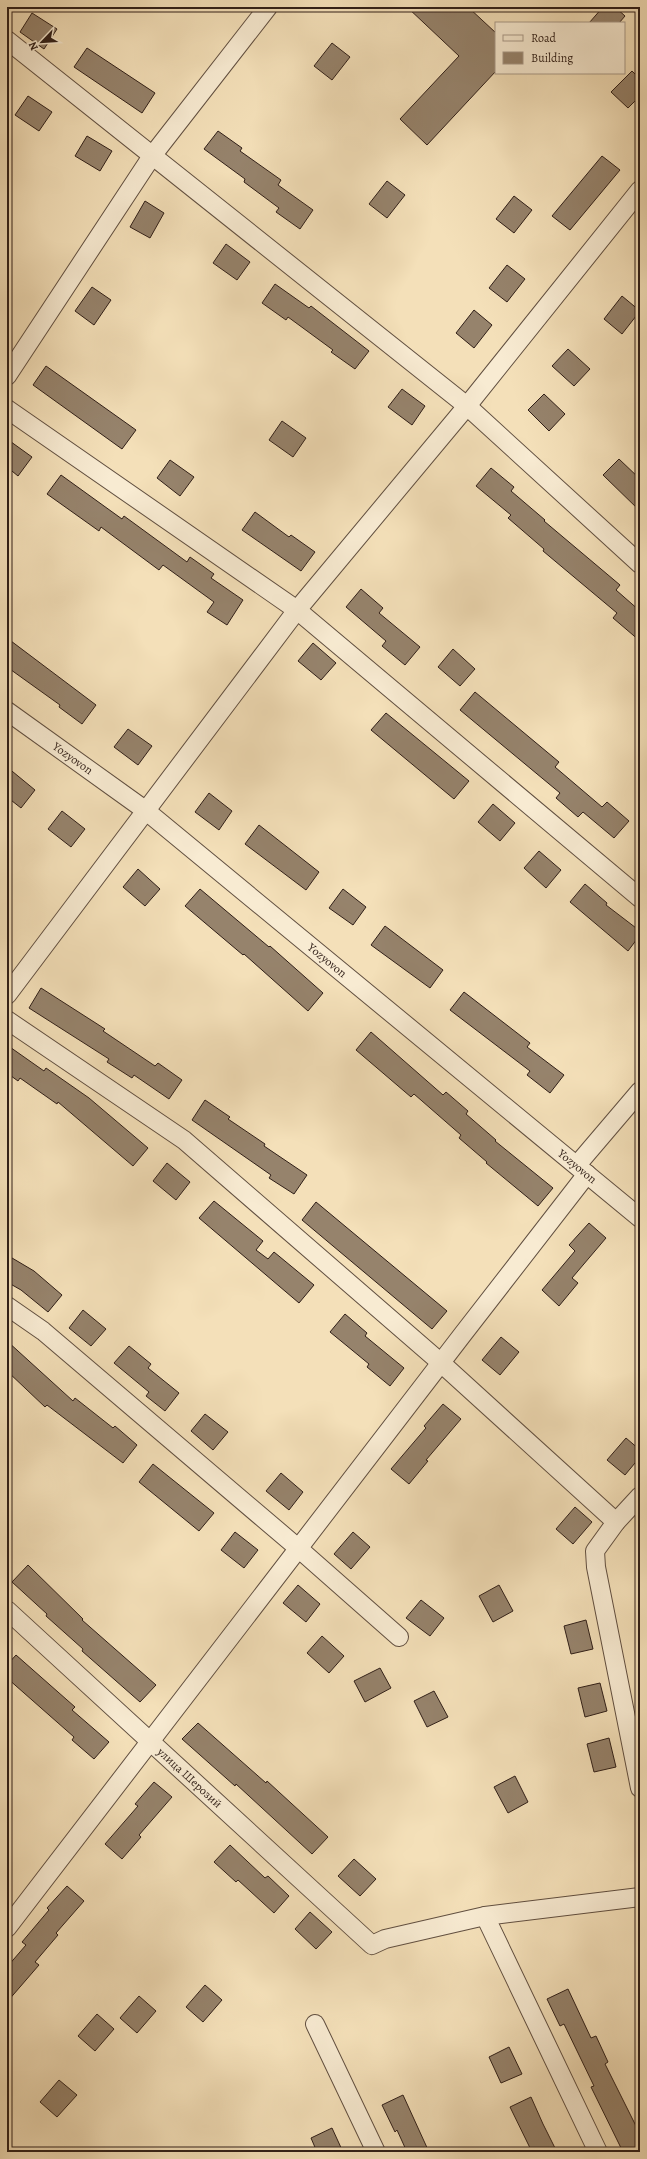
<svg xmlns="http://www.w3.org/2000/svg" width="647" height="2159" font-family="Alegreya,serif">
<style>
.building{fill:#96836c;stroke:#301f18}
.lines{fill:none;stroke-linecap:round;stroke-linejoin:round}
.minor-casing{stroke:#614f40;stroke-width:20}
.minor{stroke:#f8ebd2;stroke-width:18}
.labels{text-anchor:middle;stroke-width:3;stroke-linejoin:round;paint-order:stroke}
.street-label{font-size:12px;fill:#301f18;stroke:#f8ebd2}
</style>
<rect width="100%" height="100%" fill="#f4e0b9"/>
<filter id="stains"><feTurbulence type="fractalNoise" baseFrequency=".005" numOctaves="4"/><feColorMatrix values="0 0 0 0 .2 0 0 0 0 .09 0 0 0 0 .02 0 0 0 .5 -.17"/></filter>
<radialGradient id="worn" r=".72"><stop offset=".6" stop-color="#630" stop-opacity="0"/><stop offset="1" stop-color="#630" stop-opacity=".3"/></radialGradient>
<!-- building -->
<path class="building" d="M 407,7 L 468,7 L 496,33 L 496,71 L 427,145 L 400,119 L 459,56 Z
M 603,7 L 615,7 L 625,16 L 619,23 L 589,23 Z
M 32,13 L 57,29 L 44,49 L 20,32 Z
M 332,43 L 350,57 L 332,80 L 314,66 Z
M 87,48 L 155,93 L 142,113 L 74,67 Z
M 632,71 L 640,79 L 640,96 L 628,108 L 611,92 Z
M 28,96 L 52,112 L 39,131 L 15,115 Z
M 218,131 L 242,148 L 240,151 L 281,180 L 278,185 L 313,210 L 300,229 L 276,212 L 279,208 L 244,182 L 245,179 L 204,149 Z
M 87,136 L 112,151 L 100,171 L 75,156 Z
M 602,156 L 620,170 L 570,230 L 552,216 Z
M 387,181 L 405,195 L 387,218 L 369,204 Z
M 514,196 L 532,210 L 514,233 L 496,219 Z
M 145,201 L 164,213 L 150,238 L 130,227 Z
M 226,244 L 250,262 L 237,280 L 213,263 Z
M 507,265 L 525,279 L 507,302 L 489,288 Z
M 275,284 L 309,308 L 311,306 L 369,351 L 355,369 L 331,352 L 333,350 L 288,317 L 286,320 L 262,303 Z
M 92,287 L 111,300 L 94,325 L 75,311 Z
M 622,296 L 640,311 L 622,334 L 604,319 Z
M 474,310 L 492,325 L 474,348 L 456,333 Z
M 568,349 L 590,369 L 574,386 L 552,366 Z
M 46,366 L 136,430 L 122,449 L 33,385 Z
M 402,389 L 425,406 L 412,425 L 388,407 Z
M 544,394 L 565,414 L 549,431 L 528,410 Z
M 282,421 L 306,438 L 293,457 L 269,440 Z
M 7,439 L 32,457 L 18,476 L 7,467 Z
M 619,459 L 640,479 L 640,511 L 603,475 Z
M 170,460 L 194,477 L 180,496 L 157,478 Z
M 491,468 L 514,487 L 511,491 L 545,520 L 544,521 L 620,585 L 616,590 L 640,611 L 640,641 L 613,618 L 617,613 L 543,551 L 544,549 L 508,518 L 511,515 L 476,486 Z
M 61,475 L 122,519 L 124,516 L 187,562 L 190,557 L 214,574 L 211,578 L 243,600 L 227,625 L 207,612 L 214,602 L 163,565 L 159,570 L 101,527 L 99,531 L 47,494 Z
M 255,512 L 289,537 L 291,535 L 315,552 L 301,571 L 242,530 Z
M 361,589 L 383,608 L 379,613 L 420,647 L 405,665 L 382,646 L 386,641 L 346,607 Z
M 7,638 L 96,705 L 82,724 L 59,707 L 60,705 L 7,667 Z
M 313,643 L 336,663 L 321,680 L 298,661 Z
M 453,649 L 475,669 L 460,686 L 438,667 Z
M 475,692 L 559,762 L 555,767 L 602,807 L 607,802 L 629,821 L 614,838 L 583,812 L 578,817 L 556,798 L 560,793 L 460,710 Z
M 386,713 L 469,781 L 454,799 L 371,730 Z
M 128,729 L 152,746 L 138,765 L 114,747 Z
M 7,767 L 35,790 L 21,808 L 7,797 Z
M 209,793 L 232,811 L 219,830 L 195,812 Z
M 493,804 L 515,823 L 500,841 L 478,822 Z
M 62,811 L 85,829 L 71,847 L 48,829 Z
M 259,825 L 319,872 L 306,890 L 245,844 Z
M 539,851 L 561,870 L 546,888 L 524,868 Z
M 138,869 L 160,889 L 145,906 L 123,887 Z
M 585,884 L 607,903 L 606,905 L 640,931 L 640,935 L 628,951 L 570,902 Z
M 200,889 L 269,947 L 270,946 L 323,993 L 308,1011 L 244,954 L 243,955 L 185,906 Z
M 343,889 L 366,907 L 353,925 L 329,908 Z
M 385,926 L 443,970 L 430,988 L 371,945 Z
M 41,988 L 105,1029 L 103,1031 L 155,1066 L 158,1063 L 182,1080 L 169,1099 L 134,1075 L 132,1078 L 107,1062 L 109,1059 L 29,1008 Z
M 464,992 L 530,1043 L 527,1047 L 564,1075 L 550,1093 L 527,1075 L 530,1071 L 450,1010 Z
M 371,1032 L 443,1095 L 446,1092 L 468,1111 L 466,1114 L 496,1140 L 495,1141 L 553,1188 L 538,1206 L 486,1163 L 487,1162 L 459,1138 L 461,1135 L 414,1094 L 411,1097 L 356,1050 Z
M 7,1045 L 44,1071 L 46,1068 L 89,1098 L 148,1148 L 133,1166 L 58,1102 L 57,1104 L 20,1078 L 18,1081 L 7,1073 Z
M 205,1100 L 230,1117 L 228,1119 L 265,1144 L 264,1146 L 307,1175 L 294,1194 L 269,1178 L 271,1175 L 192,1120 Z
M 167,1163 L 190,1182 L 176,1200 L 153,1181 Z
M 214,1201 L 263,1241 L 256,1250 L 268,1259 L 274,1252 L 314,1285 L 299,1303 L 199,1218 Z
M 316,1202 L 447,1311 L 432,1329 L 302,1220 Z
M 589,1223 L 606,1238 L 572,1278 L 578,1283 L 559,1306 L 542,1290 L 575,1251 L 569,1245 Z
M 7,1255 L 34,1271 L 62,1295 L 48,1312 L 21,1290 L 7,1282 Z
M 83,1310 L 106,1329 L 91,1346 L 69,1328 Z
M 345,1314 L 367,1333 L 365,1336 L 404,1368 L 390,1386 L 367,1367 L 369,1364 L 330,1332 Z
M 501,1337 L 519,1352 L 500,1375 L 482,1360 Z
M 7,1341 L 73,1401 L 75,1398 L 113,1428 L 115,1426 L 137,1445 L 123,1463 L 47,1405 L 45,1407 L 7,1371 Z
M 129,1346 L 151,1364 L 148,1368 L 179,1393 L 165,1411 L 146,1396 L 149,1392 L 114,1363 Z
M 443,1404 L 461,1419 L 426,1460 L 428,1461 L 409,1484 L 391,1469 L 426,1428 L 424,1426 Z
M 205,1414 L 228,1432 L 213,1450 L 191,1431 Z
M 626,1438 L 640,1450 L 640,1457 L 625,1475 L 607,1460 Z
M 153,1464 L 214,1513 L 199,1531 L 139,1482 Z
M 281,1473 L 303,1492 L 289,1510 L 266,1491 Z
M 575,1507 L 592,1522 L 573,1544 L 556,1529 Z
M 235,1532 L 258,1550 L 244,1568 L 221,1550 Z
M 353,1532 L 370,1547 L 351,1569 L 334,1554 Z
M 28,1565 L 83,1619 L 82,1620 L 156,1685 L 140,1702 L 82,1651 L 83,1649 L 46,1616 L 47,1614 L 12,1582 Z
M 298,1585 L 320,1604 L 306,1622 L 283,1603 Z
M 499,1585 L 513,1611 L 493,1622 L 479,1596 Z
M 421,1600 L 444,1618 L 430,1636 L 406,1618 Z
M 586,1620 L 593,1649 L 571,1654 L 564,1626 Z
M 322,1636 L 344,1656 L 329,1673 L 307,1653 Z
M 16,1655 L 75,1707 L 72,1710 L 109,1742 L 94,1759 L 72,1740 L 74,1737 L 7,1678 L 7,1665 Z
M 380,1668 L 391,1688 L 365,1702 L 354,1681 Z
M 600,1683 L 607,1711 L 585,1717 L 578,1688 Z
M 434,1691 L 448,1717 L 427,1727 L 414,1701 Z
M 198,1723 L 266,1783 L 267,1781 L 328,1837 L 312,1854 L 236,1784 L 235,1786 L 182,1739 Z
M 609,1738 L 616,1767 L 594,1772 L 587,1744 Z
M 515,1776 L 528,1802 L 508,1813 L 494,1787 Z
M 154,1782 L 172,1797 L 139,1835 L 141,1837 L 122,1859 L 105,1844 L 138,1806 L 135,1804 Z
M 230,1845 L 265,1878 L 268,1876 L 289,1896 L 274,1913 L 238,1880 L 236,1882 L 214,1862 Z
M 354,1859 L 376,1879 L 360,1896 L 338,1876 Z
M 67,1886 L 84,1901 L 56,1933 L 58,1935 L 35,1962 L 39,1965 L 7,2002 L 7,1967 L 26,1945 L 22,1942 L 49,1910 L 47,1908 Z
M 310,1912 L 332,1932 L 316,1949 L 295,1929 Z
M 205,1985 L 222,2000 L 203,2022 L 186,2007 Z
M 568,1989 L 591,2038 L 596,2036 L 608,2062 L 605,2064 L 640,2134 L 640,2152 L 623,2152 L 591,2087 L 594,2086 L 564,2024 L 560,2026 L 547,1999 Z
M 139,1996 L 156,2011 L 137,2033 L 120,2018 Z
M 97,2014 L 114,2029 L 95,2051 L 78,2036 Z
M 509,2047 L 522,2074 L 501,2083 L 489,2057 Z
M 59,2080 L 77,2095 L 57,2117 L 40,2102 Z
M 403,2095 L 429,2152 L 407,2152 L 397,2130 L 395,2132 L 382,2105 Z
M 531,2097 L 543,2124 L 557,2152 L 532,2152 L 510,2107 Z
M 332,2128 L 343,2152 L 317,2152 L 311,2138 Z"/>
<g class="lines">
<defs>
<g id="minor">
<path d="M 7,40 L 467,406 L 640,564"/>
<path d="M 7,376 L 152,156 L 268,7"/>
<path d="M 7,409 L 297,610 L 640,898"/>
<path id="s1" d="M 7,711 L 145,810 L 640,1218"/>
<path d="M 7,995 L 297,610 L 467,406 L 640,190"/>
<path d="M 7,1020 L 184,1140 L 440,1362 L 616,1522"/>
<path d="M 577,1165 L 640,1091"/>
<path d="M 7,1306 L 43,1331 L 298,1548 L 399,1637"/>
<path d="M 640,1496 L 616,1522 L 595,1551 L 596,1567 L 640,1788"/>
<path id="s2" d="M 7,1610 L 372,1945 L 385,1939 L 485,1916 L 640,1897"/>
<path d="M 485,1916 L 598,2152"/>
<path d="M 7,1928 C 201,1677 392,1424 587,1174"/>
<path d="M 315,2024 L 376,2152"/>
</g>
</defs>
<!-- minor casing -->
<use href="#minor" class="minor-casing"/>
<!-- minor -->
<use href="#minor" class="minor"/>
</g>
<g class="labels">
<!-- street labels -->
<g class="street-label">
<text dy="4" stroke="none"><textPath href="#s1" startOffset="81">Yozyovon</textPath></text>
<text dy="4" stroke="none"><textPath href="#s1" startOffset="406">Yozyovon</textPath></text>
<text dy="4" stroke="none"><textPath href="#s1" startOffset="730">Yozyovon</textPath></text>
<text dy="4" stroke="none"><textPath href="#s2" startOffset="248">улица Шерозий</textPath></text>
</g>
</g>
<!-- margin -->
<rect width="647" height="2159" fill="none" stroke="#f4e0b9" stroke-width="24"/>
<rect x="8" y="8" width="631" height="2143" fill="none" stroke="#301f18" stroke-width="2"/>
<rect x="12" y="12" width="623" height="2135" fill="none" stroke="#301f18"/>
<!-- legend -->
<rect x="495" y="22" width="130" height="52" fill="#f8ebd2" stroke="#a89988"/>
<rect x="503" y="35" width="20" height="6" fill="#f8ebd2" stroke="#a89988"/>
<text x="531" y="42" font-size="12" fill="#301f18">Road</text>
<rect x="503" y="52" width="20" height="12" fill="#96836c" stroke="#a89988"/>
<text x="531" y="62" font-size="12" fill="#301f18">Building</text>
<!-- north arrow -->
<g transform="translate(42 42) rotate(245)" stroke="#f8ebd2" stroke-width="3" paint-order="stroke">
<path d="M0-3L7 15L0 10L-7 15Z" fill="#301f18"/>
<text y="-6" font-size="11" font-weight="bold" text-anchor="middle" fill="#301f18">N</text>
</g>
<rect width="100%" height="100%" filter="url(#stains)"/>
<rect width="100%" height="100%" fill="url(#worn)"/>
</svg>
